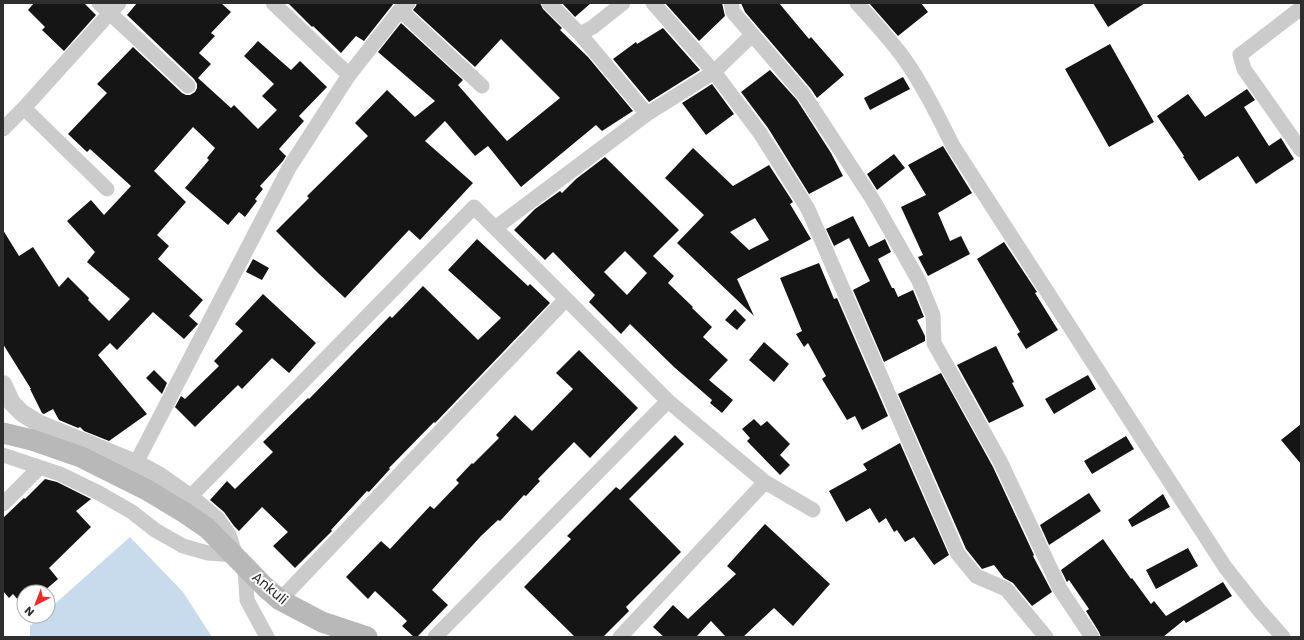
<svg xmlns="http://www.w3.org/2000/svg" width="1304" height="640" font-family="Poppins,sans-serif">
<style>
.water{fill:#c7dbed}
.building{fill:#151515;fill-rule:evenodd}
.lines{fill:none;stroke-linecap:round;stroke-linejoin:round}
.minor{stroke:#cbcbcb;stroke-width:15}
.tertiary{stroke:#cbcbcb;stroke-width:18}
.secondary{stroke:#b8b8b8;stroke-width:21}
.labels{text-anchor:middle;stroke-width:4;stroke-linejoin:round;paint-order:stroke}
.street-label{font-size:14px;fill:#2e2e2e;stroke:#fff}
</style>
<rect width="100%" height="100%" fill="#fff"/>
<!-- water -->
<path class="water" d="M 130,537 L 183,592 L 212,637 L 30,637 L 30,626 L 42,616 L 48,616 L 48,610 Z"/>
<!-- building -->
<path class="building" d="M 34,3 L 84,3 L 96,15 L 64,51 L 42,30 L 45,27 L 28,10 Z
M 137,3 L 221,3 L 231,12 L 211,33 L 215,36 L 199,53 L 211,64 L 198,78 L 231,108 L 234,105 L 258,129 L 277,110 L 262,96 L 274,84 L 244,56 L 258,41 L 291,70 L 300,61 L 327,87 L 299,116 L 304,121 L 279,149 L 286,156 L 283,161 L 260,186 L 263,189 L 255,199 L 257,201 L 245,217 L 239,212 L 228,225 L 185,188 L 209,160 L 207,158 L 215,148 L 193,127 L 154,171 L 186,202 L 157,235 L 169,246 L 158,259 L 203,300 L 189,316 L 198,324 L 184,339 L 153,312 L 117,350 L 110,343 L 98,355 L 147,414 L 109,441 L 84,431 L 80,427 L 78,428 L 59,420 L 53,409 L 44,414 L 42,413 L 30,389 L 31,389 L 3,344 L 3,230 L 19,256 L 33,247 L 59,287 L 68,277 L 89,298 L 88,300 L 109,321 L 130,299 L 87,262 L 95,252 L 67,221 L 91,200 L 104,215 L 131,186 L 90,149 L 87,152 L 68,134 L 107,93 L 97,84 L 133,47 L 182,93 L 186,95 L 190,95 L 195,92 L 197,88 L 197,84 L 194,79 L 127,15 Z
M 288,3 L 394,3 L 364,41 L 356,36 L 341,53 L 313,26 L 312,27 Z
M 417,3 L 540,3 L 543,9 L 562,28 L 560,30 L 588,57 L 633,111 L 602,131 L 596,125 L 521,187 L 488,146 L 475,156 L 445,121 L 425,141 L 473,183 L 420,240 L 409,230 L 345,298 L 318,273 L 276,231 L 309,198 L 307,196 L 368,136 L 355,123 L 387,90 L 415,117 L 435,101 L 378,52 L 401,23 L 463,80 L 458,85 L 507,141 L 560,98 L 501,39 L 475,67 L 413,10 L 416,6 Z
M 562,3 L 591,3 L 575,17 Z
M 665,3 L 722,3 L 725,16 L 699,41 Z
M 741,3 L 779,3 L 809,39 L 811,37 L 844,75 L 817,98 L 811,89 L 745,12 Z
M 869,3 L 921,3 L 928,12 L 898,36 Z
M 1093,3 L 1145,3 L 1108,27 Z
M 663,28 L 700,70 L 649,102 L 613,59 L 636,42 L 637,44 Z
M 1110,44 L 1154,122 L 1109,147 L 1065,69 Z
M 770,70 L 797,100 L 831,153 L 843,176 L 809,194 L 768,128 L 741,92 Z
M 903,77 L 910,89 L 870,110 L 864,98 Z
M 712,84 L 734,114 L 706,135 L 682,103 Z
M 1247,89 L 1255,100 L 1244,107 L 1269,146 L 1281,138 L 1294,159 L 1256,184 L 1238,156 L 1199,181 L 1183,157 L 1184,156 L 1157,116 L 1188,94 L 1205,117 Z
M 943,146 L 972,193 L 938,213 L 950,241 L 961,236 L 970,254 L 928,276 L 918,257 L 923,255 L 901,207 L 926,195 L 908,165 Z
M 693,148 L 733,186 L 769,165 L 793,202 L 790,204 L 811,239 L 737,279 L 754,316 L 677,243 L 704,215 L 665,178 ZM 755,218 L 769,240 L 749,250 L 730,232 Z
M 894,154 L 905,168 L 877,190 L 867,174 Z
M 605,157 L 679,230 L 653,256 L 674,276 L 668,283 L 693,307 L 692,308 L 712,327 L 703,337 L 728,360 L 709,380 L 733,400 L 722,413 L 710,403 L 712,400 L 674,367 L 630,324 L 621,334 L 589,302 L 595,295 L 553,252 L 545,260 L 514,230 L 535,209 L 560,191 L 562,193 L 576,179 ZM 625,251 L 647,273 L 627,295 L 604,272 Z
M 853,216 L 869,247 L 885,239 L 891,252 L 878,259 L 892,288 L 894,288 L 898,297 L 913,290 L 924,317 L 917,320 L 925,336 L 925,341 L 884,362 L 853,290 L 870,281 L 849,238 L 834,246 L 826,229 Z
M 477,239 L 528,286 L 530,284 L 550,303 L 435,423 L 434,422 L 389,468 L 390,469 L 369,492 L 367,491 L 331,530 L 332,531 L 295,568 L 273,546 L 288,532 L 262,507 L 239,531 L 234,526 L 224,512 L 210,500 L 227,481 L 235,489 L 273,452 L 263,442 L 308,398 L 309,399 L 390,316 L 392,318 L 423,286 L 478,340 L 501,318 L 448,270 Z
M 1004,242 L 1037,292 L 1035,293 L 1058,330 L 1026,349 L 1017,334 L 1020,332 L 977,259 Z
M 253,259 L 269,268 L 262,280 L 246,272 Z
M 819,263 L 834,299 L 837,298 L 888,416 L 862,430 L 855,416 L 847,420 L 822,379 L 826,376 L 808,343 L 804,347 L 796,334 L 802,331 L 780,278 Z
M 263,294 L 316,343 L 289,373 L 272,358 L 242,389 L 238,385 L 195,427 L 175,407 L 181,396 L 185,399 L 219,366 L 214,361 L 243,331 L 235,324 Z
M 735,309 L 746,320 L 737,330 L 725,320 Z
M 764,342 L 789,364 L 774,382 L 749,360 Z
M 996,346 L 1014,382 L 1012,383 L 1024,406 L 989,423 L 957,365 Z
M 579,350 L 638,408 L 590,458 L 574,442 L 538,479 L 540,481 L 526,496 L 524,495 L 500,521 L 498,520 L 481,536 L 432,590 L 448,605 L 417,637 L 414,637 L 402,626 L 407,621 L 375,591 L 368,599 L 346,577 L 381,541 L 390,549 L 430,506 L 434,509 L 459,483 L 456,480 L 472,463 L 473,464 L 499,438 L 496,435 L 515,415 L 532,431 L 573,389 L 556,373 Z
M 154,370 L 167,383 L 162,394 L 146,378 Z
M 941,373 L 993,467 L 1034,555 L 1033,556 L 1052,592 L 1032,606 L 1013,583 L 1004,578 L 994,565 L 982,569 L 966,549 L 898,394 Z
M 1088,375 L 1096,389 L 1054,414 L 1045,399 Z
M 754,419 L 761,426 L 767,421 L 790,444 L 780,455 L 790,465 L 780,475 L 747,441 L 750,438 L 742,429 Z
M 1301,424 L 1301,464 L 1281,440 Z
M 675,435 L 684,444 L 629,499 L 681,552 L 626,607 L 629,611 L 603,637 L 575,637 L 524,587 L 571,539 L 567,536 L 616,487 L 620,490 Z
M 1126,436 L 1134,449 L 1092,474 L 1084,461 Z
M 900,443 L 949,555 L 934,565 L 914,537 L 905,542 L 897,530 L 894,532 L 886,518 L 879,523 L 870,508 L 846,522 L 829,491 L 867,470 L 863,464 Z
M 45,479 L 57,482 L 91,499 L 76,511 L 91,527 L 49,568 L 58,579 L 43,592 L 24,592 L 24,607 L 13,594 L 9,598 L 3,591 L 3,518 L 24,498 L 25,499 Z
M 1089,493 L 1101,511 L 1049,545 L 1040,525 Z
M 1163,494 L 1170,507 L 1132,527 L 1128,520 Z
M 765,524 L 830,584 L 793,626 L 774,608 L 743,637 L 726,637 L 711,621 L 696,637 L 664,637 L 653,627 L 673,605 L 688,619 L 736,574 L 727,566 Z
M 1103,539 L 1131,579 L 1132,578 L 1151,604 L 1154,601 L 1166,616 L 1223,582 L 1232,596 L 1186,623 L 1184,620 L 1163,637 L 1101,637 L 1099,632 L 1086,611 L 1089,609 L 1069,580 L 1067,582 L 1061,570 Z
M 1188,548 L 1198,566 L 1156,589 L 1146,570 Z"/>
<g class="lines">
<!-- minor -->
<path class="minor" d="M 99,3 L 188,86
M 273,3 L 349,75
M 549,3 L 580,34 L 647,114
M 653,3 L 714,72 L 760,133 L 808,209 L 958,554 L 976,576 L 1006,589 L 1046,637
M 731,3 L 733,12 L 804,95 L 873,200 L 919,281 L 933,315 L 934,343 L 1001,463 L 1060,589 L 1092,637
M 857,3 C 873,21 889,38 903,57 C 923,85 938,116 953,146 L 1225,567 L 1259,610 L 1283,637
M 1301,8 L 1240,55 L 1244,69 L 1301,150
M 400,10 L 482,86
M 580,34 L 593,27 L 623,3
M 24,108 L 107,189
M 3,129 L 24,108 L 119,3
M 495,228 L 647,114 L 714,72 L 752,35
M 3,455 L 60,474 L 99,493 L 132,512 L 155,530 L 183,546 L 208,553 L 234,555
M 136,463 L 289,168 L 349,75 L 400,10 L 408,3
M 190,497 L 474,207 L 668,401 L 765,482 L 813,510
M 3,504 L 39,468
M 245,567 L 247,600 L 267,637
M 280,600 L 566,299
M 435,637 L 668,401
M 620,637 L 765,482"/>
<!-- tertiary -->
<path class="tertiary" d="M 3,384 L 12,403 L 22,413 L 38,423 L 136,463 L 160,476 L 190,497 L 217,520 L 228,536 L 233,552"/>
<!-- secondary -->
<path class="secondary" d="M 3,433 L 32,440 L 81,457 L 147,490 L 185,513 L 207,528 L 265,587 L 280,600 L 322,622 L 367,637"/>
</g>
<g class="labels">
<!-- street labels -->
<g class="street-label">
<text transform="translate(270 588) rotate(40)" y="5">Ankuli</text>
</g>
</g>
<!-- border -->
<rect width="1304" height="640" fill="none" stroke="#2e2e2e" stroke-width="8"/>
<!-- north arrow -->
<g transform="translate(36 604) rotate(222)"><circle r="19" fill="#ffffff" stroke="#ababab"/>
<path d="M0-3L7 15L0 10L-7 15Z" fill="#ed2929"/>
<text y="-6" font-size="11" font-weight="bold" text-anchor="middle" fill="#2e2e2e">N</text>
</g>
</svg>
